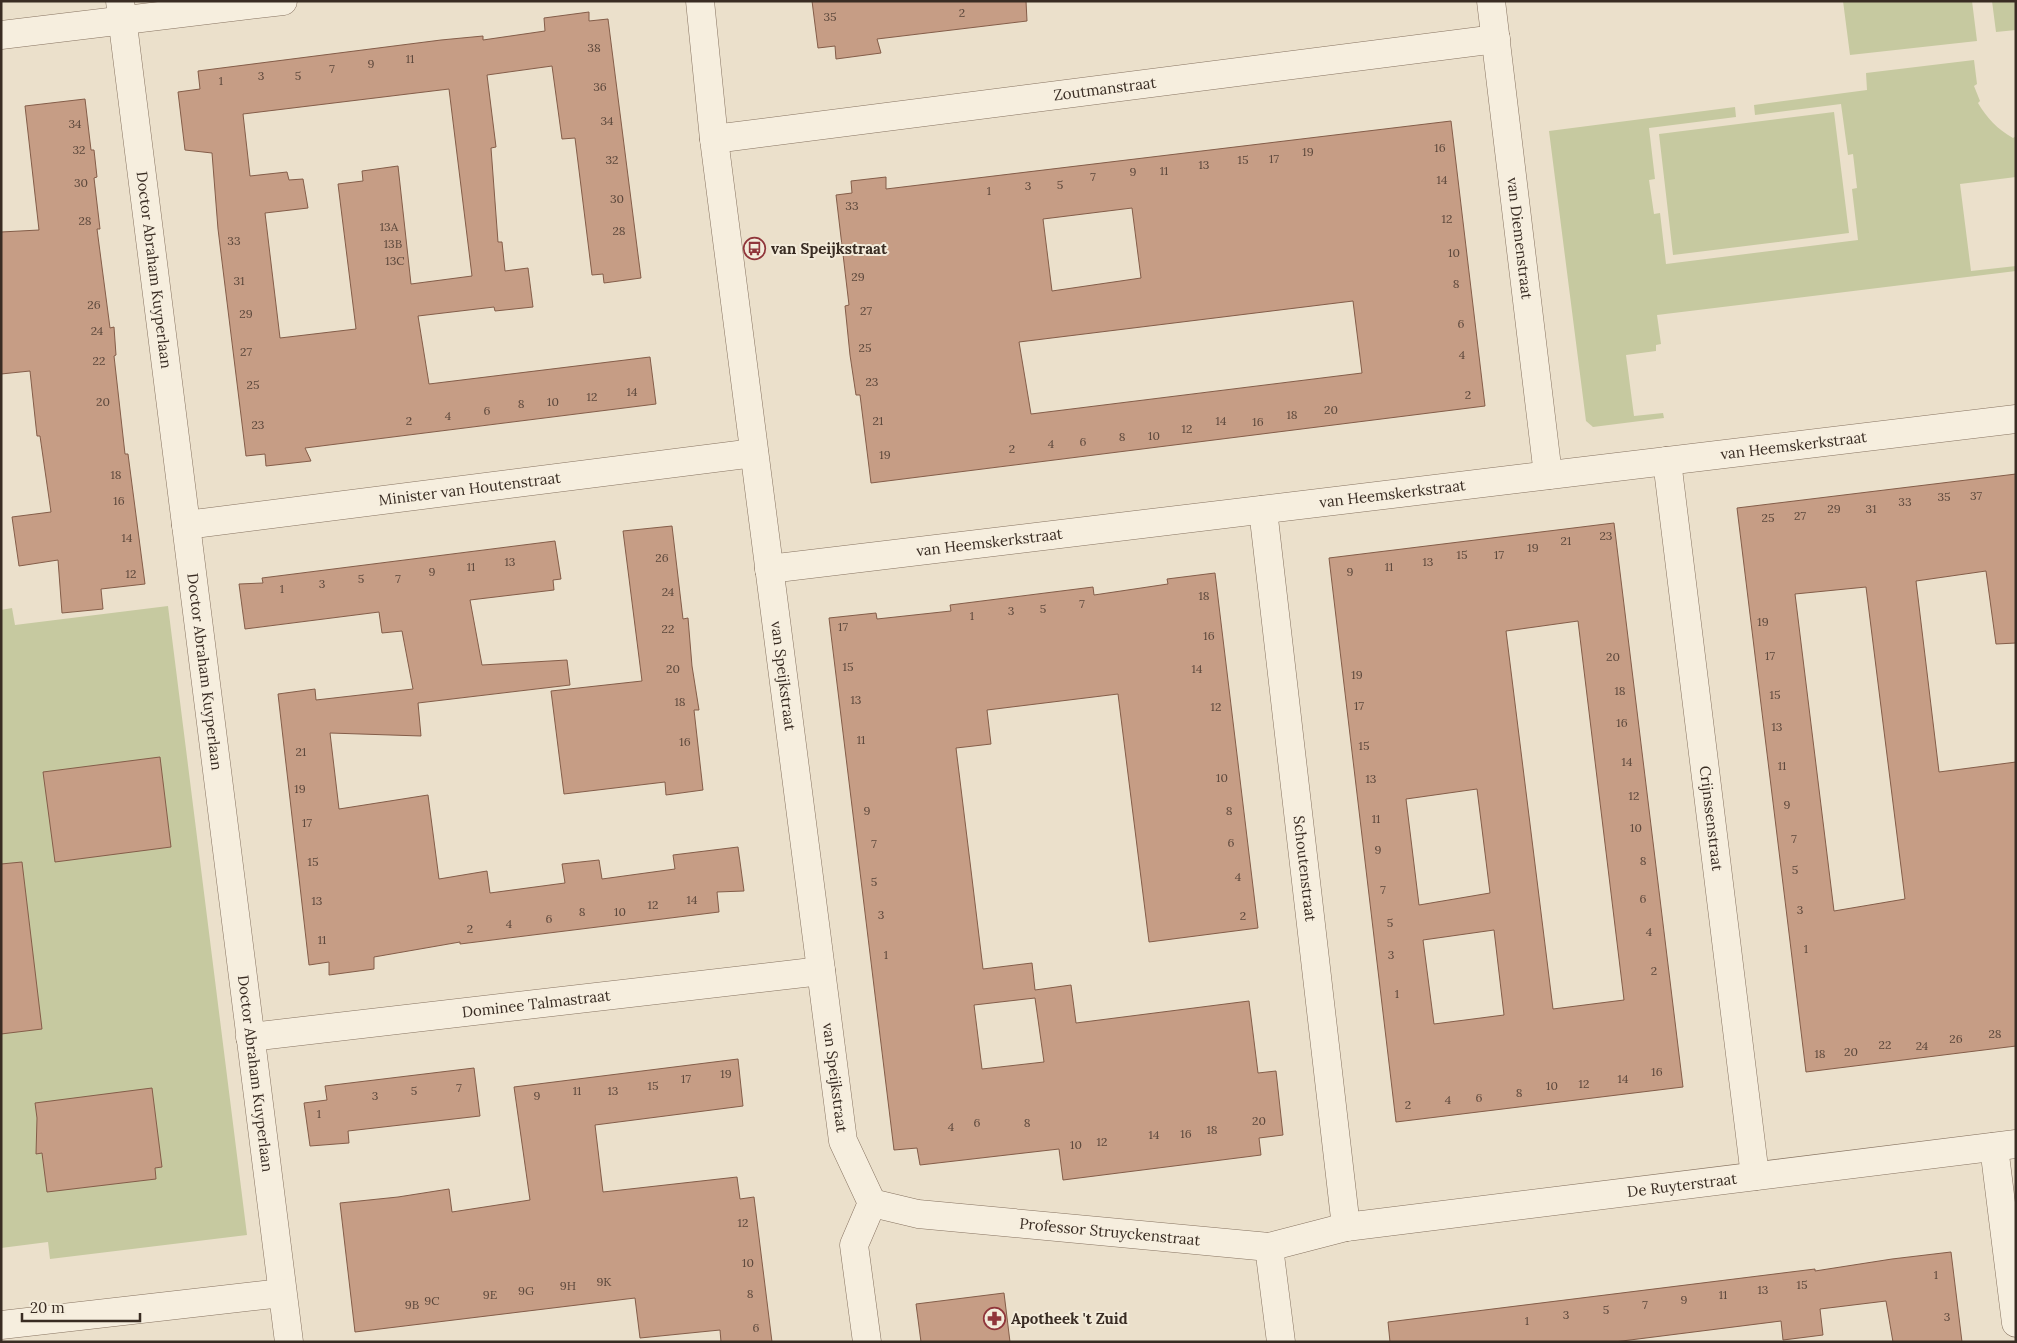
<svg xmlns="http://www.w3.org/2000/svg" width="2017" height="1343" font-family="Lora,serif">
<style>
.green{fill:#c6c9a0}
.building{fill:#c69d85;stroke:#845d49;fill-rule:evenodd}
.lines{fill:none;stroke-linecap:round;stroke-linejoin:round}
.minor-casing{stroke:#877361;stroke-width:29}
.minor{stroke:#f6eede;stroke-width:28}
.labels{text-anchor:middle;stroke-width:4;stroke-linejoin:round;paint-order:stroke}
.number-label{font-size:12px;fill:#5c483c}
.street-label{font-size:15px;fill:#392c23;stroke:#f3ebda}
.poi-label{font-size:15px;font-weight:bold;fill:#392c23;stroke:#f3ebda;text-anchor:start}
</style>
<rect width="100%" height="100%" fill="#ebe0cb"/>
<!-- green -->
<path class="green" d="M 1843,1 L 1972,1 L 1977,41 L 1850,55 Z
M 1992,1 L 2016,1 L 2016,30 L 1996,32 Z
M 1974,60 L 1977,84 L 1974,86 L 1980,101 L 1978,103 C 1987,118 1997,129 2013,138 L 2016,136 L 2016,177 L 1960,184 L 1971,271 L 2016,266 L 2016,271 L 1657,315 L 1661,344 L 1656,345 L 1656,351 L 1626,355 L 1634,416 L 1663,413 L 1664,418 L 1593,427 L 1586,421 L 1549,131 L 1735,107 L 1736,117 L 1649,128 L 1655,179 L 1649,180 L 1654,214 L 1660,213 L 1666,264 L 1858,240 L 1852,189 L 1857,188 L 1853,154 L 1848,155 L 1841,104 L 1755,115 L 1754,105 L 1867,90 L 1866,73 Z
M 1834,112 L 1849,233 L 1673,255 L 1659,134 Z
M 168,606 L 247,1235 L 50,1259 L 48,1242 L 1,1248 L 1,610 L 12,608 L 15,625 Z"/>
<!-- building -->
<path class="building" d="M 812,1 L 1026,1 L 1027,21 L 877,39 L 881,53 L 836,59 L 835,46 L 818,48 Z
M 589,12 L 589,21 L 608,19 L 641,278 L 604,283 L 603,274 L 592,275 L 575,138 L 562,139 L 552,66 L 487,75 L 496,147 L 491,148 L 498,242 L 502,242 L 505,271 L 528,268 L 533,307 L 495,311 L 494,307 L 418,316 L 429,384 L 650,357 L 656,404 L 305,448 L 311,461 L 266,466 L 265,454 L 246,456 L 218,229 L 212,153 L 185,150 L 178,92 L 200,89 L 198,71 L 441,40 L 483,36 L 483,40 L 545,31 L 544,18 ZM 449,89 L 472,276 L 411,284 L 398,166 L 362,171 L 363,181 L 338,184 L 356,329 L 280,338 L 265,213 L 308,208 L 303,179 L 289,180 L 287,172 L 250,176 L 243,114 Z
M 85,99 L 91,150 L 94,150 L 97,177 L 94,178 L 100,229 L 97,229 L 110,328 L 114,327 L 116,355 L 114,356 L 125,454 L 128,454 L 145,584 L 101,589 L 103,609 L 62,613 L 58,560 L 19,566 L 12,517 L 51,512 L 40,436 L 37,436 L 30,371 L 1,374 L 1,232 L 39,230 L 25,106 Z
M 1451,121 L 1485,406 L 871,483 L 860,395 L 856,395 L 850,355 L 845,306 L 849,305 L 836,195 L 852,193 L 851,181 L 886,177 L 886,189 ZM 1132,208 L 1141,278 L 1052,291 L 1043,219 ZM 1353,301 L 1362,373 L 1031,414 L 1019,342 Z
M 2016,474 L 2016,643 L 1996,644 L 1986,571 L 1916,581 L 1939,772 L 2016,762 L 2016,1046 L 1806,1072 L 1737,508 ZM 1866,587 L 1905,899 L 1834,911 L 1795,594 Z
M 1614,523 L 1683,1087 L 1396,1122 L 1329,558 ZM 1578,621 L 1624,1000 L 1553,1009 L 1506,631 ZM 1477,789 L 1490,893 L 1419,905 L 1406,799 ZM 1494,930 L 1504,1015 L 1434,1024 L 1423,940 Z
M 672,526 L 683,619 L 688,618 L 692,666 L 699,710 L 694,710 L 703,790 L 666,795 L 665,782 L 564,794 L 551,691 L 642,681 L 623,531 Z
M 555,541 L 561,579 L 553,580 L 554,590 L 470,600 L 482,665 L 567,660 L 570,685 L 418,703 L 421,736 L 330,733 L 339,809 L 428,795 L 439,879 L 487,871 L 490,893 L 565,883 L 562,864 L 599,860 L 602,879 L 675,869 L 673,855 L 738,847 L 744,891 L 717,892 L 719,912 L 460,944 L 460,942 L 374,957 L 374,969 L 329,975 L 329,962 L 309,965 L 278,694 L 315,689 L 316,700 L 413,689 L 402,631 L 382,633 L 379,612 L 245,629 L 239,584 L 263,583 L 262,578 Z
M 1215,573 L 1258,928 L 1149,942 L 1118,694 L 987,710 L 991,744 L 956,748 L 970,862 L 983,969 L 1032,963 L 1035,990 L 1071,985 L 1076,1023 L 1249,1001 L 1258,1073 L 1276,1071 L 1283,1135 L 1259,1138 L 1261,1155 L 1063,1180 L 1059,1149 L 920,1165 L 917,1148 L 894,1150 L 829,618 L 876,613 L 877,619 L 951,611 L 950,605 L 1093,587 L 1094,595 L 1168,584 L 1167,579 ZM 1035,998 L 1044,1062 L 982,1069 L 974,1005 Z
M 160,757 L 171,847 L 55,862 L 43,772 Z
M 22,862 L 42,1029 L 1,1034 L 1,864 Z
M 738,1059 L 743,1106 L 595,1125 L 603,1192 L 737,1177 L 740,1199 L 754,1197 L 772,1342 L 721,1342 L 720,1330 L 640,1338 L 635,1298 L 355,1332 L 340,1203 L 398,1197 L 449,1189 L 452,1212 L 530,1200 L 514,1087 Z
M 474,1068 L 480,1116 L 348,1131 L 349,1143 L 310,1146 L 304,1103 L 327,1100 L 325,1086 Z
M 152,1088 L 162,1167 L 155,1168 L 156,1179 L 47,1192 L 42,1153 L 36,1154 L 37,1118 L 35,1103 Z
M 1951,1252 L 1962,1342 L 1893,1342 L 1886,1301 L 1820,1309 L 1823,1335 L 1783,1340 L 1781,1321 L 1614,1342 L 1390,1342 L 1388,1322 L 1815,1269 L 1815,1271 L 1892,1259 Z
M 1004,1293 L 1010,1342 L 921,1342 L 916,1304 Z"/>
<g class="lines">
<defs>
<g id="minor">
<path id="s1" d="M 120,1 L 289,1342"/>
<path id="s2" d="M 700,1 L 714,139 L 843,1141 L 872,1203 L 854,1245 L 867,1342"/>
<path id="s3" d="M 1491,1 L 1548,475"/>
<path d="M 1,35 L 283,1"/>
<path id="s4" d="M 714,139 L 1496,39"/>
<path id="s5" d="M 1667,461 L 1755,1176"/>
<path id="s6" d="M 1263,510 L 1346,1227"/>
<path id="s7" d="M 186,525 L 754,453"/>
<path id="s8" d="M 769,569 L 2016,419"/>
<path id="s9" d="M 250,1037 L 821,971"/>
<path d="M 1994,1147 L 2016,1323"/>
<path id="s10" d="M 872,1203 L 918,1214 L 1269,1247 L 1346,1227 L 2016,1144"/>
<path d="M 1269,1247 L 1281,1342"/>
<path d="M 1,1325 L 282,1293"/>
</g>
</defs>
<!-- minor casing -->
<use href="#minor" class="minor-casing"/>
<!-- minor -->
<use href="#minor" class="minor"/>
</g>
<!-- icons -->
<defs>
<symbol id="bus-ring" viewBox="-11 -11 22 22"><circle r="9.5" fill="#f3ebda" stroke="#90363b" stroke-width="1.5"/><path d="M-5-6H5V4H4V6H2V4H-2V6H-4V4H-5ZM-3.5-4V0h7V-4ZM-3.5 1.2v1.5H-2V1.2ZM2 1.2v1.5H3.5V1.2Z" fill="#90363b"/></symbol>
<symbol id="pharmacy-ring" viewBox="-11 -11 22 22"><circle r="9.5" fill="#f3ebda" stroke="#90363b" stroke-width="1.5"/><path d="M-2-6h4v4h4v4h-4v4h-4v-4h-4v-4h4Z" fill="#90363b"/></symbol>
</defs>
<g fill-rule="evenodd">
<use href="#bus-ring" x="742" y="236" width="25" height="25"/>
<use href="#pharmacy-ring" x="982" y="1306" width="25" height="25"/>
</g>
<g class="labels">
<!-- number labels -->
<g class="number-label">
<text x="962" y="17">2</text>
<text x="830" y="21">35</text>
<text x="594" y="52">38</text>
<text x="410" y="63">11</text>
<text x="371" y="68">9</text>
<text x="332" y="73">7</text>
<text x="261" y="80">3</text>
<text x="298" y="80">5</text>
<text x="221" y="85">1</text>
<text x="600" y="91">36</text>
<text x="607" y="125">34</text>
<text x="75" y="128">34</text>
<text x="1440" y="152">16</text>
<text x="79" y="154">32</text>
<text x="1308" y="156">19</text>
<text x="1274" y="163">17</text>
<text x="612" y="164">32</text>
<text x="1243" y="164">15</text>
<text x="1204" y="169">13</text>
<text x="1164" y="175">11</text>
<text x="1133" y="176">9</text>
<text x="1093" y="181">7</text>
<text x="1442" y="184">14</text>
<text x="81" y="187">30</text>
<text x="1060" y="189">5</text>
<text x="1028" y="190">3</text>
<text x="989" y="195">1</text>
<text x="617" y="203">30</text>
<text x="852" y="210">33</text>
<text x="1447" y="223">12</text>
<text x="85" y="225">28</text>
<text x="389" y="231">13A</text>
<text x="619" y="235">28</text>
<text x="234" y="245">33</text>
<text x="393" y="248">13B</text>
<text x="1454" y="257">10</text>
<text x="395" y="265">13C</text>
<text x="858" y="281">29</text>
<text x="239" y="285">31</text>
<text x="1456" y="288">8</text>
<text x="94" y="309">26</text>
<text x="866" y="315">27</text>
<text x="246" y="318">29</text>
<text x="1461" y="328">6</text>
<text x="97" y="335">24</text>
<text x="865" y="352">25</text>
<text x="246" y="356">27</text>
<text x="1462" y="359">4</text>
<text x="99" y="365">22</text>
<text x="872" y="386">23</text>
<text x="253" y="389">25</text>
<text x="632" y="396">14</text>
<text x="1468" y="399">2</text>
<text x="592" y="401">12</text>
<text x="103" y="406">20</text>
<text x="553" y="406">10</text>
<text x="521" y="408">8</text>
<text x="1331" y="414">20</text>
<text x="487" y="415">6</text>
<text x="1292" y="419">18</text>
<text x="448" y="420">4</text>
<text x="409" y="425">2</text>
<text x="878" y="425">21</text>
<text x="1221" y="425">14</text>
<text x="1258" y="426">16</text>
<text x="258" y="429">23</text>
<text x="1187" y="433">12</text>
<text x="1154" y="440">10</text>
<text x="1122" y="441">8</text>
<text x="1083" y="446">6</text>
<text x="1051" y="448">4</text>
<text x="1012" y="453">2</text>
<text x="885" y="459">19</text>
<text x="116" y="479">18</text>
<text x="1976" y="500">37</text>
<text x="1944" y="501">35</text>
<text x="119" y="505">16</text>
<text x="1905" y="506">33</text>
<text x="1834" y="513">29</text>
<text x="1871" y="513">31</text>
<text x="1800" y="520">27</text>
<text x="1768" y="522">25</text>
<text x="1606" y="540">23</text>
<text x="127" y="542">14</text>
<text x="1566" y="545">21</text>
<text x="1533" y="552">19</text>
<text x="1462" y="559">15</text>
<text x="1499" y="559">17</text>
<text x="662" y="562">26</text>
<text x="510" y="566">13</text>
<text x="1428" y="566">13</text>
<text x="471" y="571">11</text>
<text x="1389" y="571">11</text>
<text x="432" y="576">9</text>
<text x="1350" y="576">9</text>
<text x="131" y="578">12</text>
<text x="361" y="583">5</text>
<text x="398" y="583">7</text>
<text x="322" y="588">3</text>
<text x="282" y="593">1</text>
<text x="668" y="596">24</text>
<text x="1204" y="600">18</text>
<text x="1082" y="608">7</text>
<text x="1043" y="613">5</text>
<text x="1011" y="615">3</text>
<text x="972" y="620">1</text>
<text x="1763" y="626">19</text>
<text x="843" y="631">17</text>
<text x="668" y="633">22</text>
<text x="1209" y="640">16</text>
<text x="1770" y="660">17</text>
<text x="1613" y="661">20</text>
<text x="848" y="671">15</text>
<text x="673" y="673">20</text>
<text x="1197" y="673">14</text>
<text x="1357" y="679">19</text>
<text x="1620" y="695">18</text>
<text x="1775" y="699">15</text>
<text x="856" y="704">13</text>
<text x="680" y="706">18</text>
<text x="1359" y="710">17</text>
<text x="1216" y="711">12</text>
<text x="1622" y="727">16</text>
<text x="1777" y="731">13</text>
<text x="861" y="744">11</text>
<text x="685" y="746">16</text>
<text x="1364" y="750">15</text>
<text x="301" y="756">21</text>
<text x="1627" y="766">14</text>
<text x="1782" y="770">11</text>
<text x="1222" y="782">10</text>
<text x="1371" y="783">13</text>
<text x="300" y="793">19</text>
<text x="1634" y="800">12</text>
<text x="1787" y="809">9</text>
<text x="867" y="815">9</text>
<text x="1229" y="815">8</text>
<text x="1376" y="823">11</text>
<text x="307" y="827">17</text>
<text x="1636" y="832">10</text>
<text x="1794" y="843">7</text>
<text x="1231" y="847">6</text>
<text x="874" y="848">7</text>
<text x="1378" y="854">9</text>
<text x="1643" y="865">8</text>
<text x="313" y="866">15</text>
<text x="1795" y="874">5</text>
<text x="1238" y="881">4</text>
<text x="874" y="886">5</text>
<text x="1383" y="894">7</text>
<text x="1643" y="903">6</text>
<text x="692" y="904">14</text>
<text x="317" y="905">13</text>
<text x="653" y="909">12</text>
<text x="1800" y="914">3</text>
<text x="582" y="916">8</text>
<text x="620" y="916">10</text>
<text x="881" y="919">3</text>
<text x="1243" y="920">2</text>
<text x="549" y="923">6</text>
<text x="1390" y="927">5</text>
<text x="509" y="928">4</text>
<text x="470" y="933">2</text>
<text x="1649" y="936">4</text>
<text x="322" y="944">11</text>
<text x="1806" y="953">1</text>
<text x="886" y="959">1</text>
<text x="1391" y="959">3</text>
<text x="1654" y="975">2</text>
<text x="1397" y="998">1</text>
<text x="1995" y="1038">28</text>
<text x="1956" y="1043">26</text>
<text x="1885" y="1049">22</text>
<text x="1922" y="1050">24</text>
<text x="1851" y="1056">20</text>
<text x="1820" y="1058">18</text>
<text x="1657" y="1076">16</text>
<text x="726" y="1078">19</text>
<text x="686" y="1083">17</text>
<text x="1623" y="1083">14</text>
<text x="1584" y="1088">12</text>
<text x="653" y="1090">15</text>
<text x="1552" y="1090">10</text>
<text x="459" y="1092">7</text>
<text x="414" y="1095">5</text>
<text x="577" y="1095">11</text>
<text x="613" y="1095">13</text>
<text x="1519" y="1097">8</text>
<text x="375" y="1100">3</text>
<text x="537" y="1100">9</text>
<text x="1479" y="1102">6</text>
<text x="1448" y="1104">4</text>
<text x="1408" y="1109">2</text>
<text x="319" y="1118">1</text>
<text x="1259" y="1125">20</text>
<text x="977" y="1127">6</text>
<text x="1027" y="1127">8</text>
<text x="951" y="1131">4</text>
<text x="1212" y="1134">18</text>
<text x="1186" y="1138">16</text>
<text x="1154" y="1139">14</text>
<text x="1102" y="1146">12</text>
<text x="1076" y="1149">10</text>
<text x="743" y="1227">12</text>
<text x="748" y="1267">10</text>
<text x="1936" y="1279">1</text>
<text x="604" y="1286">9K</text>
<text x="1802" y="1289">15</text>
<text x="568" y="1290">9H</text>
<text x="1763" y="1294">13</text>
<text x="526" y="1295">9G</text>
<text x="750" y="1298">8</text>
<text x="490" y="1299">9E</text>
<text x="1723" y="1299">11</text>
<text x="1684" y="1304">9</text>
<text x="432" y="1305">9C</text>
<text x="412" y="1309">9B</text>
<text x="1645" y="1309">7</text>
<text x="1606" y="1314">5</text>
<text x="1566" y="1319">3</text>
<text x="1947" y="1321">3</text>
<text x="1527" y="1325">1</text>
<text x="756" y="1332">6</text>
</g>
<!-- street labels -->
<g class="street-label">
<text dy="5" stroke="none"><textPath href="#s4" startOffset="394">Zoutmanstraat</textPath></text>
<text dy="5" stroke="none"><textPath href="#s3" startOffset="239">van Diemenstraat</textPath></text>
<text dy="5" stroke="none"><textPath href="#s1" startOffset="271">Doctor Abraham Kuyperlaan</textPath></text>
<text dy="5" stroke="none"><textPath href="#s8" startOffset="1032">van Heemskerkstraat</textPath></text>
<text dy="5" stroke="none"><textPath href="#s7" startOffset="286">Minister van Houtenstraat</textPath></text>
<text dy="5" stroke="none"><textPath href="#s8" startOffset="628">van Heemskerkstraat</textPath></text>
<text dy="5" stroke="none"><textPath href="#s8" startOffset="222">van Heemskerkstraat</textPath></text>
<text dy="5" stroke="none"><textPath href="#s1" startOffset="676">Doctor Abraham Kuyperlaan</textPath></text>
<text dy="5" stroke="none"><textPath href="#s2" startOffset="680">van Speijkstraat</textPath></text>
<text dy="5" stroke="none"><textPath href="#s5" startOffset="360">Crijnssenstraat</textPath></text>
<text dy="5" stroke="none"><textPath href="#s6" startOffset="361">Schoutenstraat</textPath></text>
<text dy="5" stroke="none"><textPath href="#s9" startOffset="288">Dominee Talmastraat</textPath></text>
<text dy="5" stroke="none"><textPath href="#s1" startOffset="1081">Doctor Abraham Kuyperlaan</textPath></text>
<text dy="5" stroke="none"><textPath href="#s2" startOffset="1085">van Speijkstraat</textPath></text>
<text dy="5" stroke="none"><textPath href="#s10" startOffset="818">De Ruyterstraat</textPath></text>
<text dy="5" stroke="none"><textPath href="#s10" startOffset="240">Professor Struyckenstraat</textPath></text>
</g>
<!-- poi labels -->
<g class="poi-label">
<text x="771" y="254">van Speijkstraat</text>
<text x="1011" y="1324">Apotheek 't Zuid</text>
</g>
</g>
<!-- border -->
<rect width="2017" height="1343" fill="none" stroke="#392c23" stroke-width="5"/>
<!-- scale -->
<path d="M22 1313v8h118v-8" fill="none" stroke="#392c23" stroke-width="2.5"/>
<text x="30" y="1313" font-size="15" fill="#392c23" stroke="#f3ebda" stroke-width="4" paint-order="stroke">20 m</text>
</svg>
